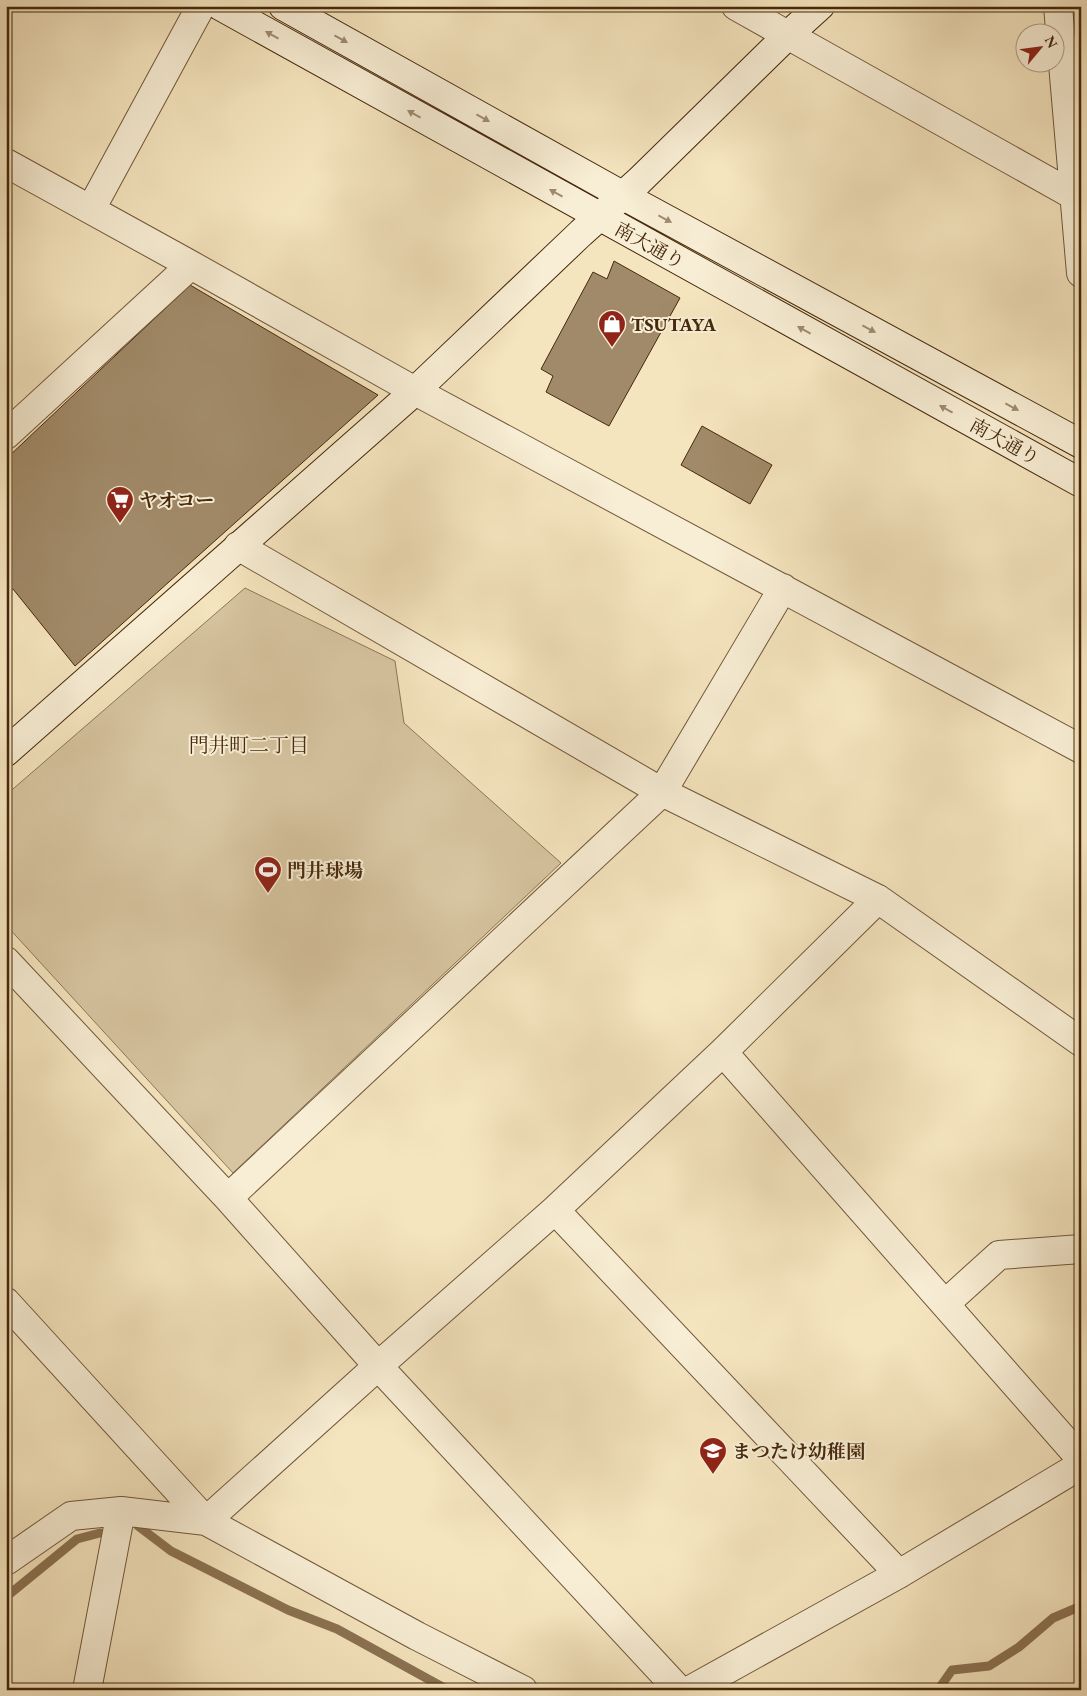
<svg xmlns="http://www.w3.org/2000/svg" width="1087" height="1696" font-family="'EB Garamond','Noto Serif JP',serif">
<style>
.green{fill:#d7c5a1;stroke:#8e7656}
.lines{fill:none;stroke-linecap:round;stroke-linejoin:round}
.stream{stroke:#8c7353;stroke-width:9}
.building{fill:#a18a69;stroke:#46280c}
.street-casing{stroke:#725739;stroke-width:30}
.secondary-casing{stroke:#46280c;stroke-width:30}
.street{stroke:#f8eed5;stroke-width:28}
.secondary{stroke:#f8eed5;stroke-width:28}
.oneway{fill:#9f8b70}
.labels{text-anchor:middle;stroke-width:4;stroke-linejoin:round;paint-order:stroke}
.street-label{font-size:19px;fill:#46280c;stroke:#f8eed5}
.poi-label{font-size:19px;font-weight:bold;fill:#46280c;stroke:#f8eed5;text-anchor:start}
.neighbourhood-label{font-size:20px;fill:#46280c;stroke:#f8eed5}
</style>
<rect width="100%" height="100%" fill="#f5e5bf"/>
<filter id="stains"><feTurbulence type="fractalNoise" baseFrequency=".004" numOctaves="4"/><feColorMatrix values="0 0 0 0 .2 0 0 0 0 .09 0 0 0 0 .02 0 0 0 .5 -.17"/></filter>
<radialGradient id="worn" r=".72"><stop offset=".6" stop-color="#630" stop-opacity="0"/><stop offset="1" stop-color="#630" stop-opacity=".3"/></radialGradient>
<!-- green -->
<path class="green" d="M 245,588 L 395,661 L 404,723 L 561,863 L 233,1173 L 6,925 L 6,795 Z"/>
<g class="lines">
<!-- stream -->
<path class="stream" d="M 138,1526 L 171,1551 L 288,1610 L 337,1629 L 448,1690
M 6,1597 L 77,1539 L 100,1533
M 938,1690 L 952,1670 L 989,1666 L 1019,1647 L 1053,1618 L 1081,1606"/>
</g>
<!-- building -->
<path class="building" d="M 614,261 L 680,298 L 609,426 L 546,392 L 553,376 L 541,369 L 593,272 L 607,279 Z
M 190,285 L 378,395 L 75,666 L 13,589 L 6,594 L 6,459 Z
M 702,426 L 772,465 L 750,504 L 681,465 Z"/>
<g class="lines">
<defs>
<path id="street" d="M 736,6 L 1073,195 L 1081,197
M 1058,6 L 1081,273
M 6,163 L 191,265 L 415,391 L 1081,749
M 91,209 L 201,6
M 6,435 L 191,265
M 238,546 L 662,792 L 878,899 L 1081,1042
M 6,961 L 228,1198 L 378,1366 L 679,1690
M 723,1052 L 1081,1459
M 228,1198 L 662,792 L 783,588
M 555,1210 L 899,1574
M 6,1302 L 206,1521 L 417,1636 L 523,1690
M 945,1304 L 999,1255 L 1081,1249
M 6,1561 L 71,1516 L 121,1511 L 206,1521 L 378,1366 L 555,1210 L 723,1052 L 878,899
M 87,1690 L 121,1511
M 690,1690 L 899,1574 L 1081,1465"/>
<path id="secondary" d="M 220,6 L 1081,483
M 283,6 L 622,195 L 1081,444
M 6,752 L 415,391 L 581,233 L 639,181 L 788,35 L 820,6"/>
</defs>
<!-- street casing -->
<use href="#street" class="street-casing"/>
<!-- secondary casing -->
<use href="#secondary" class="secondary-casing"/>
<!-- street -->
<use href="#street" class="street"/>
<!-- secondary -->
<use href="#secondary" class="secondary"/>
</g>
<!-- one-way arrows -->
<defs><path id="oneway-solid" d="M-6-.8H1V-3.2L6.5 0L1 3.2V.8H-6Z" transform="scale(1.25)"/></defs>
<g class="oneway">
<use href="#oneway-solid" transform="translate(272 35) rotate(-151)"/>
<use href="#oneway-solid" transform="translate(341 39) rotate(29)"/>
<use href="#oneway-solid" transform="translate(414 114) rotate(-151)"/>
<use href="#oneway-solid" transform="translate(483 118) rotate(29)"/>
<use href="#oneway-solid" transform="translate(556 193) rotate(-151)"/>
<use href="#oneway-solid" transform="translate(665 219) rotate(28)"/>
<use href="#oneway-solid" transform="translate(869 329) rotate(28)"/>
<use href="#oneway-solid" transform="translate(804 330) rotate(-151)"/>
<use href="#oneway-solid" transform="translate(1012 407) rotate(28)"/>
<use href="#oneway-solid" transform="translate(946 409) rotate(-151)"/>
</g>
<!-- icons -->
<defs>
<symbol id="shop-pin" viewBox="-11 -11 22 30"><path d="M0 17L-7.5 6A9.5 9.5 0 1 1 7.5 6Z" fill="#8f2418" stroke="#f8eed5"/><path d="M-5-2.5h2.3a2.7 3.5 0 0 1 5.4 0H5L5.5 6h-11ZM-1.5-2.5h3a1.5 2.3 0 0 0-3 0Z" fill="#fff"/></symbol>
<symbol id="supermarket-pin" viewBox="-11 -11 22 30"><path d="M0 17L-7.5 6A9.5 9.5 0 1 1 7.5 6Z" fill="#8f2418" stroke="#f8eed5"/><path d="M-6-5.5h2.5l.6 2H6L4.5 2H-2.5L-4.4-4H-6ZM-1.5 3.2a1.3 1.3 0 1 0 .1 0ZM3 3.2a1.3 1.3 0 1 0 .1 0Z" fill="#fff"/></symbol>
<symbol id="stadium-pin" viewBox="-11 -11 22 30"><path d="M0 17L-7.5 6A9.5 9.5 0 1 1 7.5 6Z" fill="#8f2418" stroke="#f8eed5"/><path d="M0-5a6.5 5 0 1 0 0 10a6.5 5 0 1 0 0-10ZM-3.5-1.8h7v3.6h-7Z" fill="#fff"/></symbol>
<symbol id="school-pin" viewBox="-11 -11 22 30"><path d="M0 17L-7.5 6A9.5 9.5 0 1 1 7.5 6Z" fill="#8f2418" stroke="#f8eed5"/><path d="M0-5L7-2L0 1L-7-2ZM-4 1L0 2.5L4 1V4Q0 6-4 4Z" fill="#fff"/></symbol>
</defs>
<g fill-rule="evenodd">
<use href="#shop-pin" x="596" y="308" width="32" height="43"/>
<use href="#supermarket-pin" x="104" y="484" width="32" height="43"/>
<use href="#stadium-pin" x="252" y="854" width="32" height="43"/>
<use href="#school-pin" x="697" y="1435" width="32" height="43"/>
</g>
<g class="labels">
<!-- street labels -->
<g class="street-label">
<text transform="translate(650 245) rotate(29)" y="7">南大通り</text>
<text transform="translate(1005 441) rotate(29)" y="7">南大通り</text>
</g>
<!-- poi labels -->
<g class="poi-label">
<text x="631" y="331">TSUTAYA</text>
<text x="139" y="507">ヤオコー</text>
<text x="287" y="877">門井球場</text>
<text x="732" y="1458">まつたけ幼稚園</text>
</g>
<!-- neighbourhood labels -->
<g class="neighbourhood-label">
<text x="249" y="752">門井町二丁目</text>
</g>
</g>
<!-- margin -->
<rect width="1087" height="1696" fill="none" stroke="#f5e5bf" stroke-width="25"/>
<rect x="8" y="8" width="1072" height="1681" fill="none" stroke="#46280c" stroke-width="2.5"/>
<rect x="12" y="12" width="1062" height="1671" fill="none" stroke="#46280c"/>
<!-- north arrow -->
<g transform="translate(1040 48) rotate(61)"><circle r="24" fill="#f8eed5" stroke="#b19f85"/>
<path d="M0-4L9 19L0 12L-9 19Z" fill="#8f2418"/>
<text y="-8" font-size="14" font-weight="bold" text-anchor="middle" fill="#46280c">N</text>
</g>
<rect width="100%" height="100%" filter="url(#stains)"/>
<rect width="100%" height="100%" fill="url(#worn)"/>
</svg>
